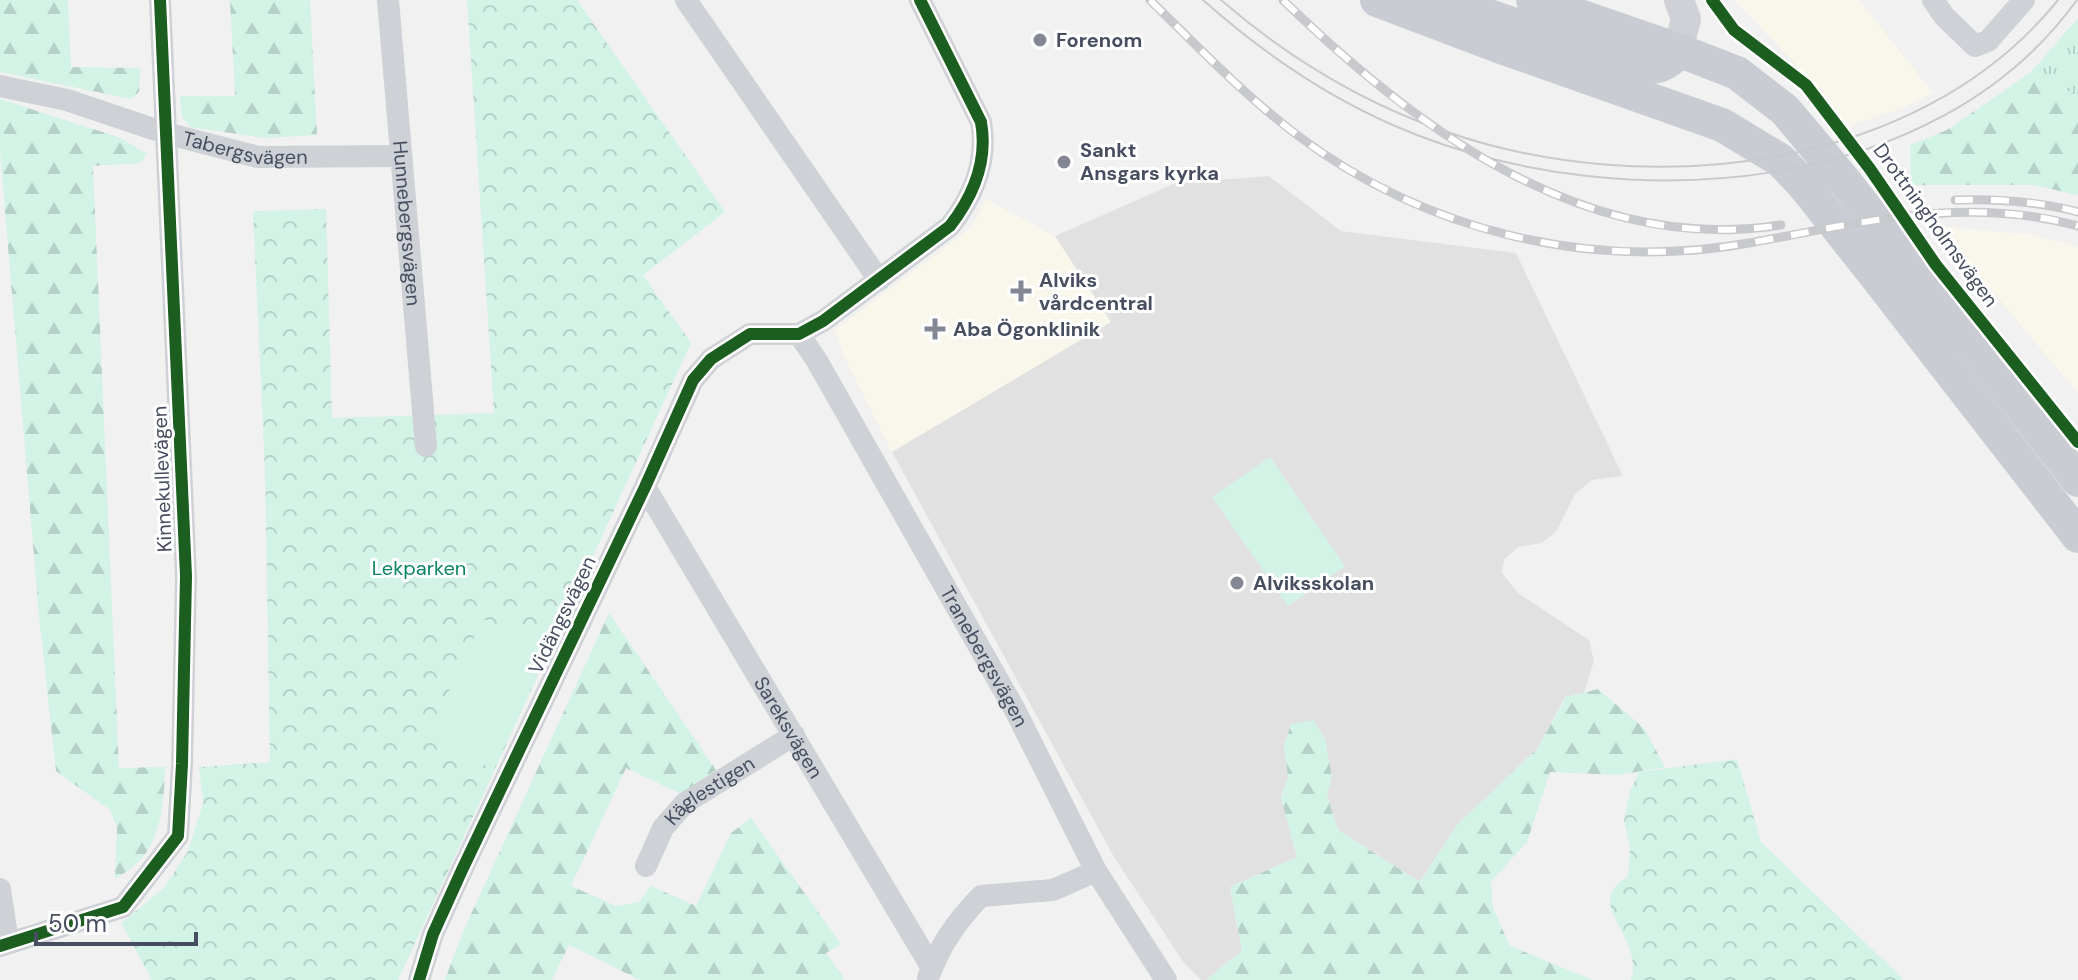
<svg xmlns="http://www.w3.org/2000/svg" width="2078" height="980" font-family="'DM Sans',sans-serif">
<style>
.commercial{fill:#f9f7ec}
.education{fill:#e2e1e2}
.grass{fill:url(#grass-tufts)}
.forest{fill:url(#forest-firs)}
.park{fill:url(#park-crowns)}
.pitch{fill:#d3f3e6}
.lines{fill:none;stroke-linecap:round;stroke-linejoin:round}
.street{stroke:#ced1d5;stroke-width:22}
.secondary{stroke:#cfd1d6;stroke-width:30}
.primary{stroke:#c9ccd2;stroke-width:34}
.tram{stroke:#c8c9cc;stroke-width:2}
.rail-casing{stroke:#c8c9cc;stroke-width:9}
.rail{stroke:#fff;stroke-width:6;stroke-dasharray:18;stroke-linecap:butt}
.cycleway-casing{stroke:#fff;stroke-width:17}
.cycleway{stroke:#1b5e20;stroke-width:12}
.poi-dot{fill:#828793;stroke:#fff;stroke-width:3}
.labels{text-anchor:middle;stroke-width:6;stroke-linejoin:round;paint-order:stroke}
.poi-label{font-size:20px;font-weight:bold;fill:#464e60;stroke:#fff;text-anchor:start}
.street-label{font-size:20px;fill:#464e60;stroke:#fff}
.park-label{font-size:20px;fill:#0c8562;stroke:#fff}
</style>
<defs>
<pattern id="grass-tufts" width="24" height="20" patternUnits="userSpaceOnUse" patternTransform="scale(2)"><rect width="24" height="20" fill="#d3f3e6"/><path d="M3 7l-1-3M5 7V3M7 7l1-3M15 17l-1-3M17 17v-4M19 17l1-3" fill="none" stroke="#b6d2c8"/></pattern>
<pattern id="forest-firs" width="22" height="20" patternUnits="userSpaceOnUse" patternTransform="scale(2)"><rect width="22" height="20" fill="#d3f3e6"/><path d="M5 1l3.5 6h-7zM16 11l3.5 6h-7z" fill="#b6d2c8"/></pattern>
<pattern id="park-crowns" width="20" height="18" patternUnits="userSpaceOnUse" patternTransform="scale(2)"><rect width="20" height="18" fill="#d3f3e6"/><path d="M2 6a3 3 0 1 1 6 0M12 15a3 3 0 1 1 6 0" fill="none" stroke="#b6d2c8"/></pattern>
</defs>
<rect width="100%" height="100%" fill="#f2f1f1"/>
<!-- commercial -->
<path class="commercial" d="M 1734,0 L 1859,0 L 1933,93 L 1902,108 L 1848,126 L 1792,60 Z
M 986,199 L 1055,236 L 1111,322 L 892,452 L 844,356 L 835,330 L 971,228 Z
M 1938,226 L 2034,235 L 2078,247 L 2078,393 Z"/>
<!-- education -->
<path class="education" d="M 1269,176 L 1341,231 L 1516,253 L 1623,476 L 1592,480 L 1575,494 L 1556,532 L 1541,543 L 1518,547 L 1504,560 L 1502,573 L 1518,593 L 1589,640 L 1594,661 L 1584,693 L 1565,697 L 1537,749 L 1457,825 L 1420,882 L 1338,830 L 1327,795 L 1332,776 L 1284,746 L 1288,777 L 1281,798 L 1297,857 L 1230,887 L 1242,951 L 1206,980 L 1201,980 L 1184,963 L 1114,857 L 892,452 L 1111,322 L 1055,236 L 1176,183 Z"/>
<!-- grass -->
<path class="grass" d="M 2078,18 L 2078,96 L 2031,72 Z"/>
<!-- forest -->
<path class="forest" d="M 0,0 L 68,0 L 71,67 L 140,68 L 139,92 L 131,99 L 0,72 Z
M 230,0 L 310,0 L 317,135 L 265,138 L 190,127 L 182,117 L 180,96 L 235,96 Z
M 2031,72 L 2078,96 L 2078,195 L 2033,185 L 1911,185 L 1910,145 L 1947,130 Z
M 0,99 L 121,138 L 147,154 L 140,163 L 93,166 L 119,768 L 165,767 C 164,799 162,842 136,864 C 130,870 122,874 115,879 L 117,827 L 110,810 L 56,771 L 39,616 L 0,151 Z
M 609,613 L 716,770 L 681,794 L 626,768 L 571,886 L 616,906 L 639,902 L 651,886 L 696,906 L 731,833 L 751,818 L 841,944 L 826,953 L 845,980 L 640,980 L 569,945 L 552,980 L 445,980 L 461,936 Z
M 1598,689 L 1644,728 L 1665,767 L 1619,775 L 1550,772 L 1527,842 L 1491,882 L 1493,908 L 1510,946 L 1593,980 L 1206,980 L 1242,951 L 1230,887 L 1297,857 L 1281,798 L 1288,777 L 1284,746 L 1291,724 L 1313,720 L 1325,739 L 1332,777 L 1327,795 L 1338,830 L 1420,882 L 1457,825 L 1537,749 L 1566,697 Z"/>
<!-- park -->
<path class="park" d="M 467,0 L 577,0 L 725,212 L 643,275 L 691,343 L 398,980 L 152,980 L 121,923 L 163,889 L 188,851 L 203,803 L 199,767 L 270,762 L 265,472 L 253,211 L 326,209 L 332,418 L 494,413 Z
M 1737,759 L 1761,842 L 1904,980 L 1631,980 C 1643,944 1598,913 1613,889 C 1617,884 1623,880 1628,876 L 1630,847 L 1624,821 L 1629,794 L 1639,772 Z"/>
<!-- pitch -->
<path class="pitch" d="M 1270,457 L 1345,566 L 1288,606 L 1212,497 Z
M 483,619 L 549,649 L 494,769 L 427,738 Z"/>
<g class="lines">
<!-- street -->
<g class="street">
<path id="s1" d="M 388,0 L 426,446"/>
<path d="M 686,0 L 879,280"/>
<path d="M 1933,0 L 1944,16 L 1975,46 L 1988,41 L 2024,0"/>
<path id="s2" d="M 0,86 L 67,100 L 165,133 L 258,157 L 401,156"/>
<path id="s3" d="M 799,334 L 817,361 L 1015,710 L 1096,871 L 1166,980"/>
<path id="s4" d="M 645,487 L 932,968"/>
<path id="s5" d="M 646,866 L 663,828 L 685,803 L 794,735"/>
<path d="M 0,889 L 8,943"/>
<path d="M 0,946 L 123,907 L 178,836 L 182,764 L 186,576 L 160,0"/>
<path d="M 928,978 C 940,945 956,922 981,896 L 1053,890 L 1096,871"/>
<path d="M 419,980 L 433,934 L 462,870 L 645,487 L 693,380 L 711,359 L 750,334 L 799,334 L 823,321 L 950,226 C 974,195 988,161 981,122 L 920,0"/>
</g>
<!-- secondary -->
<path class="secondary" d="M 1678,50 L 1686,19 L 1679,0"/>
<!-- primary -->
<path class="primary" d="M 1377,0 L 1504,48 L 1722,125 L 1780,160 L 1803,184 L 1872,271 L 2078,536
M 1533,0 L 1678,50 L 1737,73 L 1785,110 L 1846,183 L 2078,480
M 1437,8 L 1453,7 L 1492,17 L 1638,67 C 1655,68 1669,66 1678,50"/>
<!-- tram -->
<path class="tram" d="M 1203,0 C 1266,56 1337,104 1417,135 C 1628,217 1935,197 2077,0
M 1221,0 C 1287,57 1361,102 1444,131 C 1644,201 1918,174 2058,0"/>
<defs>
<path id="rail" d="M 1150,0 C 1197,46 1244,95 1297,135 C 1426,232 1591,271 1749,243 C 1861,223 1965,195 2078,226
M 1283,0 C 1416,129 1586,256 1781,225
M 1955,200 C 1997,199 2038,201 2078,212"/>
</defs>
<!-- rail casing -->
<use href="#rail" class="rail-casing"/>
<!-- rail -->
<use href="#rail" class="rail"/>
<defs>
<path id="cycleway" d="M 1712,0 L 1734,30 L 1806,85 L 1870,169 L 1936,265 L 2078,442
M 0,946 L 123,907 L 178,836 L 182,764 L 186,576 L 160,0
M 419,980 L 433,934 L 462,870 L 645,487 L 693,380 L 711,359 L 750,334 L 799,334 L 823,321 L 950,226 C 974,195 988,161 981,122 L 920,0"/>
</defs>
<!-- cycleway casing -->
<use href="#cycleway" class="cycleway-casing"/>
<!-- cycleway -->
<use href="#cycleway" class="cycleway"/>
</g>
<!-- markers -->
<g class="poi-dot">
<circle cx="1040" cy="40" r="8"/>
<circle cx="1064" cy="162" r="8"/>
<path d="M1017 279h8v8h8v8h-8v8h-8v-8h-8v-8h8z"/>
<path d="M931 317h8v8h8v8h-8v8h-8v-8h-8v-8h8z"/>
<circle cx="1237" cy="583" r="8"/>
</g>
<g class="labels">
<!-- poi labels -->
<g class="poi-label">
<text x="1056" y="47">Forenom</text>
<text x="1080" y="157">Sankt<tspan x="1080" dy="23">Ansgars kyrka</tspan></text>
<text x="1039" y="287">Alviks<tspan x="1039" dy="23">vårdcentral</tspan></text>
<text x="953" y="336">Aba Ögonklinik</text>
<text x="1253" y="590">Alviksskolan</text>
</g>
<!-- street labels -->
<g class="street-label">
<text dy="7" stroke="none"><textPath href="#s2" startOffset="254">Tabergsvägen</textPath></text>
<text dy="7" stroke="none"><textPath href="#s1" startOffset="224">Hunnebergsvägen</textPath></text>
<text transform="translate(1936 225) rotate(54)" y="7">Drottningholmsvägen</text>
<text transform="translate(162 479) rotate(-92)" y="7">Kinnekullevägen</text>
<text transform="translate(562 615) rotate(-64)" y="7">Vidängsvägen</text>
<text dy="7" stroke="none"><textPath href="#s3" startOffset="372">Tranebergsvägen</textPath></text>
<text dy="7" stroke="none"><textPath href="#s4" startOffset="280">Sareksvägen</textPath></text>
<text dy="7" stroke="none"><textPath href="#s5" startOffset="102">Käglestigen</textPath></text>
</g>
<!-- park labels -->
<g class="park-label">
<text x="419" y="575">Lekparken</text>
</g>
</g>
<!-- scale -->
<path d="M36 932v12h160v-12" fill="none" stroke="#464e60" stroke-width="4"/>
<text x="48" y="932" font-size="24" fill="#464e60" stroke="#ffffff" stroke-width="6" paint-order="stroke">50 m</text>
</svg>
